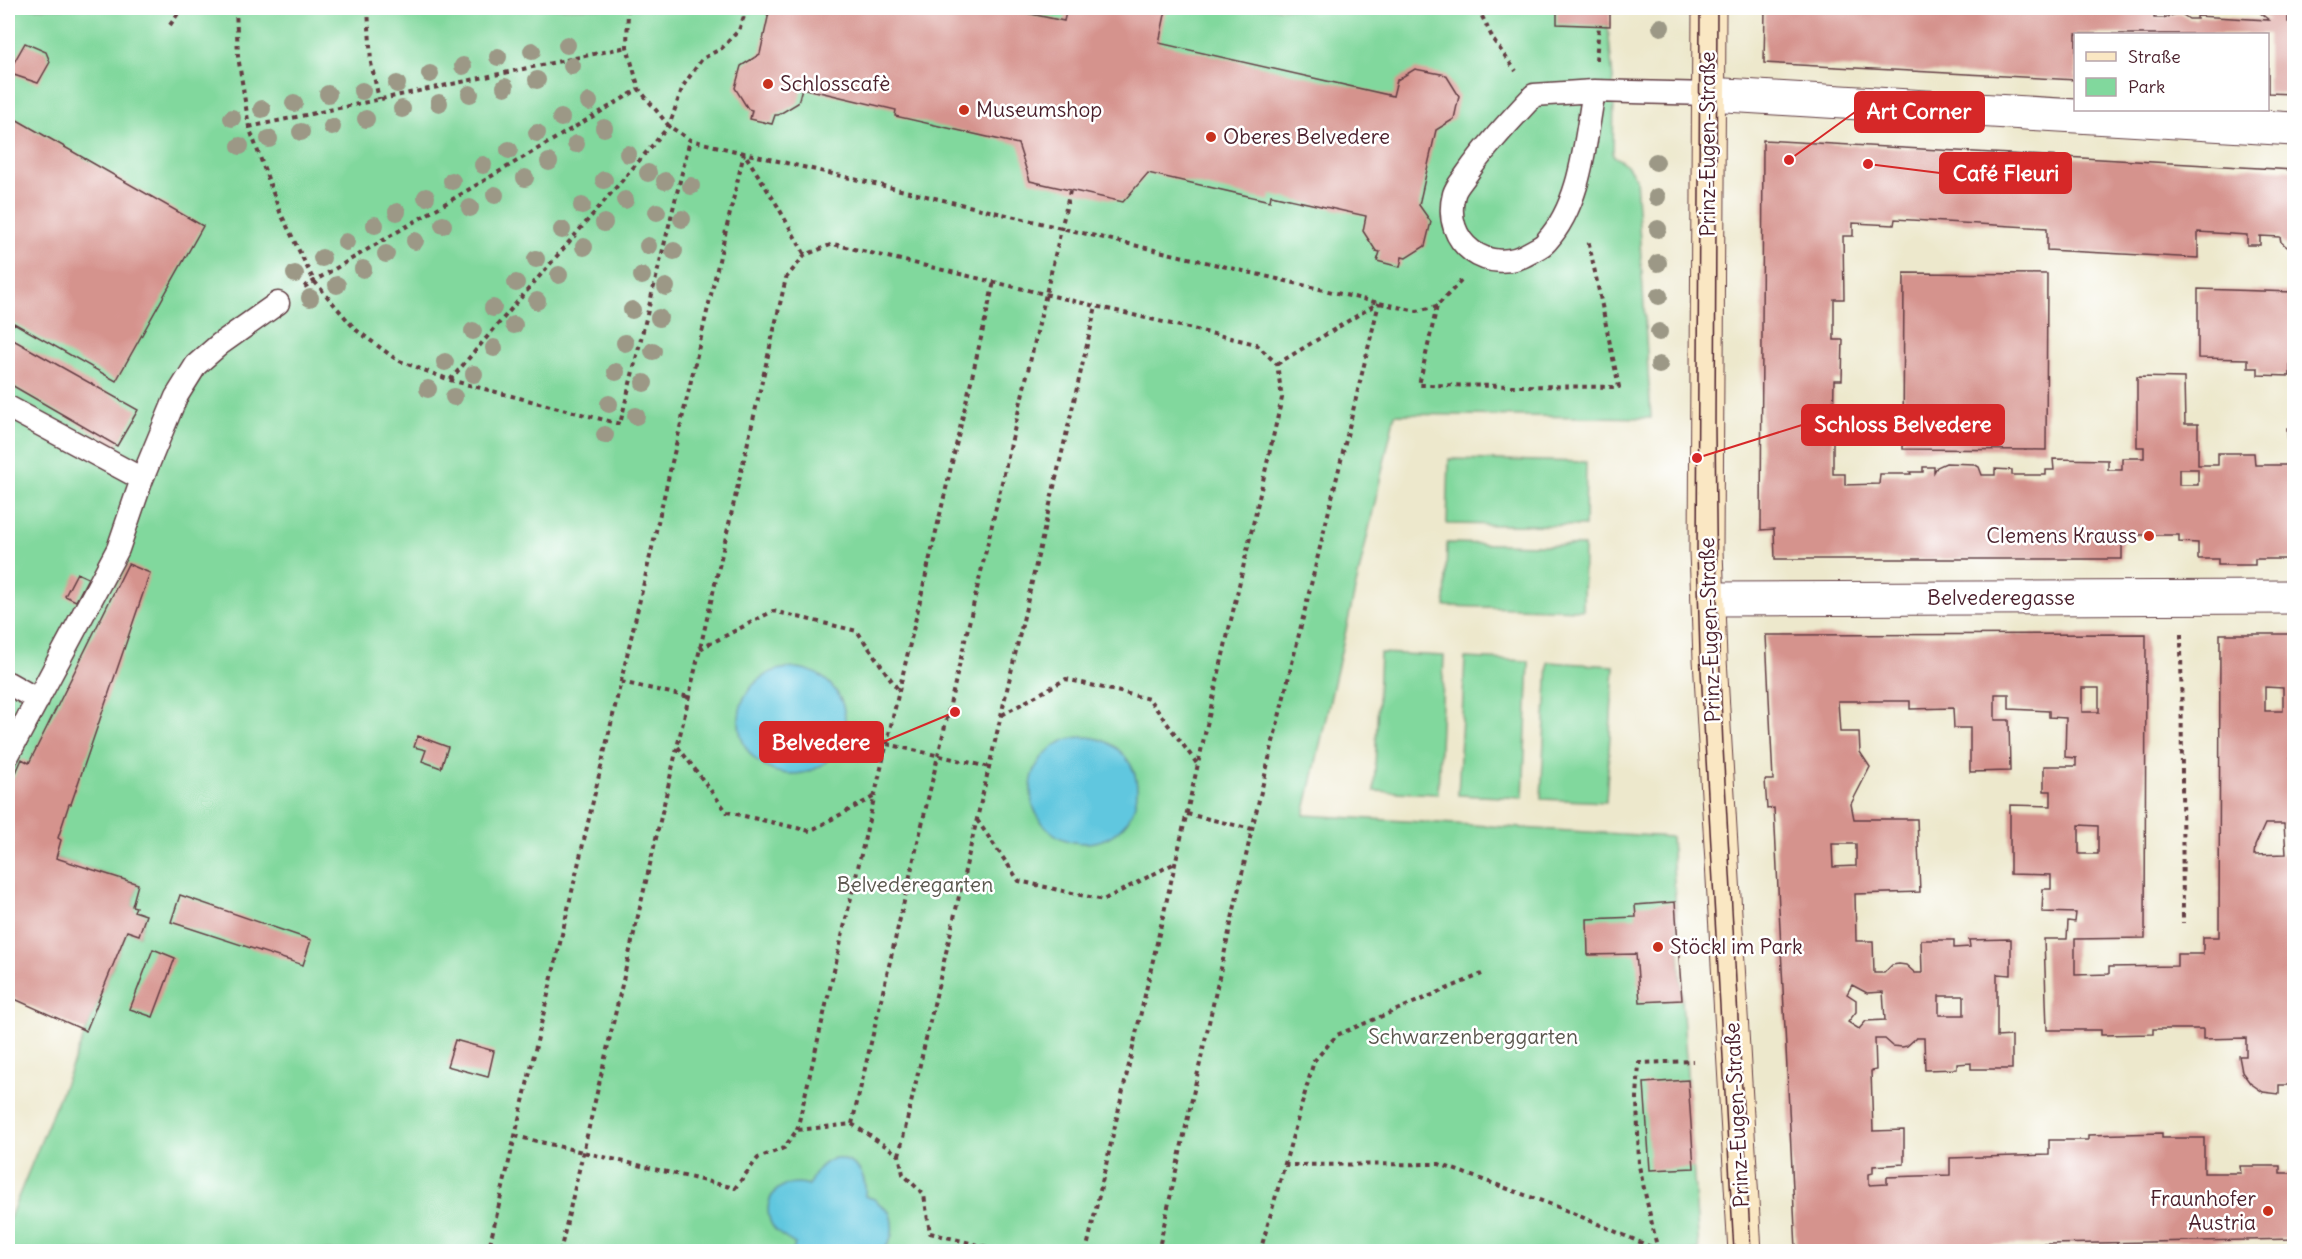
<svg xmlns="http://www.w3.org/2000/svg" width="2302" height="1259" font-family="Delius,sans-serif">
<style>
.green{fill:#81d89d;stroke:#667c64;stroke-width:1.5}
.water{fill:#61c7df;stroke:#567385;stroke-width:1.5}
.building{fill:#d5938d;fill-rule:evenodd}
.lines{fill:none;stroke-linecap:round;stroke-linejoin:round}
.lane-casing{stroke:#623d43;stroke-width:25}
.street-casing{stroke:#623d43;stroke-width:35}
.secondary-casing{stroke:#623d43;stroke-width:35}
.path{stroke:#623d43;stroke-width:4;stroke-dasharray:4.5 4.5;stroke-linecap:butt}
.lane{stroke:#fff;stroke-width:22}
.street{stroke:#fff;stroke-width:33}
.secondary{stroke:#fae7c3;stroke-width:33}
.tram{stroke:#4a1f2b;stroke-width:1.5}
.tree{fill:#9c9886}
.poi-dot{fill:#c8321e;stroke:#fff;stroke-width:2}
.labels{text-anchor:middle;stroke-width:5;stroke-linejoin:round;paint-order:stroke}
.poi-label{font-size:21px;fill:#4a1f2b;stroke:#fff;text-anchor:start}
.street-label{font-size:21px;fill:#4a1f2b;stroke:#fff}
.park-label{font-size:21px;fill:#5a564d;stroke:#fff}
.leader{fill:none;stroke:#d62828;stroke-width:2}
.callout-dot{fill:#d62828;stroke:#fff;stroke-width:2}
.callout{fill:#d62828;stroke:#d62828;stroke-width:2}
.callout-label{font-size:22px;text-anchor:middle;font-weight:bold;fill:#fff}
</style>
<rect width="100%" height="100%" fill="#fff"/>
<filter id="ink" filterUnits="userSpaceOnUse"><feTurbulence type="fractalNoise" baseFrequency=".0167" numOctaves="2"/><feDisplacementMap in="SourceGraphic" scale="12" xChannelSelector="R" yChannelSelector="G"/><feConvolveMatrix kernelMatrix="1 2 1 2 8 2 1 2 1" color-interpolation-filters="sRGB"/></filter>
<filter id="wash" filterUnits="userSpaceOnUse"><feTurbulence type="fractalNoise" baseFrequency=".008" numOctaves="4" result="noise"/><feDisplacementMap in="SourceGraphic" scale="24" xChannelSelector="R" yChannelSelector="G"/><feGaussianBlur stdDeviation="1.35" result="paint"/><feColorMatrix in="noise" values="0 0 0 0 0 0 0 0 0 0 0 0 0 0 0 0 0 1.4 0 .05"/><feComposite in="paint" operator="in"/></filter>
<g filter="url(#wash)">
<rect width="100%" height="100%" fill="#ede8cc"/>
<!-- green -->
<path class="green" d="M 8,8 L 1610,8 L 1608,27 L 1614,90 L 1613,155 L 1627,165 L 1636,178 L 1651,418 L 1395,414 L 1304,815 L 1671,837 L 1699,1251 L 8,1251 L 8,1222 L 127,931 L 139,935 L 146,916 L 134,911 L 135,907 L 132,906 L 138,884 L 56,858 L 8,950 Z
M 1449,459 L 1586,462 L 1585,526 L 1447,524 Z
M 1447,543 L 1584,546 L 1583,610 L 1445,606 Z
M 1380,653 L 1444,656 L 1438,794 L 1374,791 Z
M 1465,658 L 1529,661 L 1523,798 L 1458,795 Z
M 1548,662 L 1614,666 L 1606,802 L 1541,799 Z"/>
<!-- water -->
<path class="water" d="M739 721a53 53 0 1 1 106 0a53 53 0 1 1-106 0Z
M1031 790a53 53 0 1 1 106 0a53 53 0 1 1-106 0Z
M 835,1158 C 857,1161 867,1174 865,1196 L 874,1199 L 890,1213 C 894,1227 894,1243 880,1251 L 793,1251 L 795,1244 C 785,1238 774,1232 770,1221 C 761,1194 785,1177 809,1185 C 814,1172 821,1163 835,1158 Z"/>
<g id="blocks">
<!-- building -->
<path class="building" d="M 770,8 L 1003,8 L 1064,21 L 1067,8 L 1165,8 L 1166,10 L 1159,43 L 1393,96 L 1397,80 L 1415,69 L 1446,75 L 1459,96 L 1454,119 L 1436,130 L 1419,205 L 1431,222 L 1425,246 L 1406,258 L 1402,257 L 1400,267 L 1377,261 L 1380,252 L 1376,251 L 1363,231 L 1366,216 L 1271,195 L 1270,201 L 1148,173 L 1123,202 L 1030,181 L 1018,144 L 895,116 L 896,110 L 802,88 L 798,103 L 778,115 L 775,115 L 772,124 L 750,119 L 752,110 L 748,109 L 735,88 L 741,66 L 760,54 Z
M 1557,8 L 1610,8 L 1610,26 L 1557,24 Z
M 1765,8 L 2154,8 L 2154,18 L 2163,18 L 2180,13 L 2189,19 L 2197,19 L 2197,16 L 2269,20 L 2254,8 L 2288,8 L 2288,22 L 2294,22 L 2294,94 L 2268,93 L 2268,34 L 2076,34 L 2076,80 L 1764,63 Z
M 25,43 L 46,52 L 50,62 L 38,83 L 8,73 Z
M 12,117 L 203,226 L 116,381 L 14,323 L 8,335 L 8,125 Z
M 1763,140 L 2294,170 L 2294,249 L 2291,250 L 2281,242 L 2280,237 L 2260,236 L 2260,245 L 2247,245 L 2247,235 L 2198,232 L 2198,258 L 2047,250 L 2047,228 L 1895,219 L 1894,225 L 1853,223 L 1853,236 L 1843,236 L 1844,299 L 1834,299 L 1834,340 L 1843,340 L 1842,380 L 1834,380 L 1833,430 L 1833,474 L 1845,474 L 1845,485 L 1879,484 L 1880,474 L 1911,474 L 1910,472 L 1923,472 L 1923,467 L 1934,467 L 1934,472 L 1937,467 L 1946,463 L 1974,464 L 1979,467 L 1982,475 L 1995,475 L 1995,469 L 2012,470 L 2012,475 L 2046,475 L 2046,470 L 2054,470 L 2053,459 L 2108,460 L 2108,470 L 2122,470 L 2122,458 L 2144,458 L 2144,447 L 2137,447 L 2137,377 L 2184,378 L 2185,424 L 2198,424 L 2198,465 L 2218,465 L 2218,453 L 2254,453 L 2255,465 L 2294,465 L 2294,559 L 2255,559 L 2255,565 L 2218,565 L 2218,559 L 2198,559 L 2198,543 L 2179,542 L 2179,535 L 2122,535 L 2122,559 L 1775,559 L 1774,529 L 1761,530 ZM 2179,469 L 2198,469 L 2198,485 L 2179,485 Z
M 1904,273 L 2047,274 L 2046,450 L 1903,449 Z
M 2198,289 L 2294,292 L 2294,360 L 2290,360 L 2290,376 L 2258,375 L 2258,368 L 2248,368 L 2248,359 L 2198,358 Z
M 8,337 L 138,410 L 117,446 L 8,383 Z
M 2287,428 L 2294,428 L 2294,445 L 2288,445 Z
M 128,564 L 150,573 L 71,804 L 69,804 L 58,838 L 61,840 L 56,858 L 138,884 L 132,906 L 136,907 L 134,911 L 146,915 L 139,935 L 127,931 L 86,1031 L 8,996 L 8,782 L 14,777 L 22,759 L 29,763 Z
M 77,573 L 88,578 L 76,601 L 65,596 Z
M 2146,634 L 2145,938 L 2075,939 L 2075,975 L 2109,974 L 2109,967 L 2177,966 L 2177,954 L 2203,954 L 2203,937 L 2219,937 L 2220,634 L 2294,634 L 2294,758 L 2290,758 L 2290,765 L 2294,765 L 2294,1085 L 2279,1085 L 2279,1094 L 2263,1092 L 2250,1083 L 2242,1072 L 2239,1056 L 2246,1056 L 2246,1038 L 2203,1039 L 2203,1029 L 2153,1029 L 2153,1034 L 2101,1035 L 2101,1030 L 2047,1030 L 2044,939 L 2067,939 L 2068,921 L 2075,922 L 2076,913 L 2042,912 L 2043,889 L 2051,889 L 2051,875 L 2010,874 L 2010,805 L 2051,806 L 2051,791 L 2044,791 L 2044,766 L 2076,766 L 2076,758 L 2065,757 L 2066,718 L 2049,717 L 2049,711 L 2009,709 L 2009,694 L 1995,694 L 1995,720 L 2009,720 L 2010,771 L 1970,772 L 1970,728 L 1954,728 L 1953,708 L 1910,709 L 1910,701 L 1838,701 L 1840,732 L 1859,732 L 1860,752 L 1870,767 L 1851,804 L 1854,819 L 1917,819 L 1920,892 L 1855,894 L 1856,941 L 1873,941 L 1874,973 L 1884,973 L 1892,965 L 1899,964 L 1906,965 L 1915,973 L 1922,973 L 1921,940 L 1954,940 L 1954,948 L 1970,947 L 1969,940 L 2011,939 L 2011,975 L 1997,974 L 1997,1037 L 2012,1036 L 2012,1069 L 1971,1069 L 1971,1063 L 1957,1064 L 1957,1069 L 1925,1070 L 1924,1038 L 1916,1038 L 1907,1046 L 1902,1047 L 1893,1046 L 1885,1039 L 1875,1039 L 1876,1070 L 1871,1071 L 1873,1131 L 1904,1130 L 1904,1164 L 1873,1166 L 1873,1173 L 1869,1174 L 1869,1185 L 1887,1184 L 1887,1177 L 1950,1175 L 1950,1158 L 2049,1155 L 2049,1140 L 2088,1140 L 2088,1135 L 2162,1133 L 2162,1138 L 2204,1138 L 2204,1173 L 2241,1173 L 2240,1166 L 2280,1166 L 2280,1173 L 2294,1173 L 2294,1239 L 1796,1249 L 1774,808 L 1767,809 L 1765,780 L 1773,780 L 1766,635 ZM 2265,687 L 2283,688 L 2283,711 L 2265,711 ZM 2082,688 L 2099,688 L 2099,712 L 2082,712 ZM 2265,824 L 2284,824 L 2286,854 L 2254,855 L 2255,846 ZM 2079,825 L 2098,826 L 2098,854 L 2079,854 ZM 1832,844 L 1856,844 L 1856,866 L 1833,867 ZM 1852,985 L 1867,993 L 1883,992 L 1885,1020 L 1866,1021 L 1859,1029 L 1848,1022 L 1856,1012 L 1856,1000 L 1847,994 ZM 1939,996 L 1964,996 L 1964,1015 L 1939,1015 Z
M 418,736 L 448,747 L 441,768 L 422,761 L 426,750 L 414,747 Z
M 180,895 L 311,940 L 303,965 L 171,922 Z
M 1675,902 L 1682,1000 L 1640,1002 L 1636,954 L 1588,955 L 1587,919 L 1636,917 L 1635,905 Z
M 153,949 L 175,958 L 153,1017 L 130,1009 Z
M 455,1040 L 494,1051 L 488,1077 L 447,1066 Z
M 1688,1080 L 1694,1168 L 1650,1170 L 1644,1083 Z"/>
</g>
</g>
<g filter="url(#ink)">
<use href="#blocks" fill-opacity="0" stroke="#623d43" stroke-width="1.5"/>
<g class="lines">
<defs>
<path id="lane" d="M 1594,91 C 1585,140 1582,203 1546,242 C 1543,246 1536,249 1531,252 C 1489,278 1441,243 1454,194 C 1456,187 1462,181 1466,175 C 1486,146 1510,121 1534,95 Z
M 1594,91 L 1709,94
M 8,407 L 142,479
M 8,683 L 38,700
M 8,755 L 118,549 L 142,479 L 176,397 L 196,365 L 220,344 L 278,303"/>
<path id="street" d="M 1709,94 L 2294,129
M 1708,599 L 2294,597"/>
<path id="secondary" d="M 1709,8 L 1706,551 L 1710,659 L 1745,1252"/>
</defs>
<!-- lane casing -->
<use href="#lane" class="lane-casing"/>
<!-- street casing -->
<use href="#street" class="street-casing"/>
<!-- secondary casing -->
<use href="#secondary" class="secondary-casing"/>
<!-- path -->
<path class="path" d="M 236,8 L 238,56 L 249,127 L 280,212 L 314,281 L 355,329 L 397,360 L 450,380 L 620,424 L 690,140
M 368,8 L 371,63 L 379,99
M 619,8 L 628,8
M 628,8 L 627,47 L 639,89 L 669,126 L 690,140 L 744,153 L 777,205 L 805,255
M 740,8 L 769,14
M 1478,8 L 1494,41 L 1516,71
M 170,25 L 182,8
M 1596,60 L 1599,26
M 249,127 L 627,47
M 1461,281 L 1437,306 L 1419,385 L 1619,387 L 1588,239
M 304,287 L 639,89
M 1277,364 L 1378,303
M 450,380 L 669,126 L 683,86 L 702,59 L 722,48 L 739,30 L 747,8
M 2181,634 L 2183,923
M 700,649 L 773,611 L 857,631 L 899,691
M 621,682 L 689,697
M 1002,715 L 1066,679 L 1149,699 L 1198,765
M 887,744 L 989,767
M 678,747 L 727,812 L 810,831 L 875,796
M 1187,814 L 1252,829
M 977,820 L 1019,881 L 1103,900 L 1175,863
M 852,1124 L 1070,191
M 797,1130 L 994,282
M 515,1136 L 735,1188 L 758,1158 L 784,1148 L 797,1130 L 852,1124 L 899,1155 L 903,1174 L 924,1195 L 930,1233 L 1007,1252
M 899,1155 L 1096,306
M 1284,1165 L 1439,1164 L 1561,1208 L 1658,1250 L 1687,1252
M 1658,1251 L 1639,1166 L 1637,1098 L 1639,1063 L 1693,1061
M 488,1252 L 744,153 L 1379,303 L 1417,311 L 1437,306
M 560,1252 L 786,278 L 805,255 L 833,244 L 1256,344 L 1277,364 L 1282,398 L 1086,1252
M 1158,1252 L 1252,829 L 1379,303
M 1260,1252 L 1314,1061 L 1337,1035 L 1482,974"/>
<!-- lane -->
<use href="#lane" class="lane"/>
<!-- street -->
<use href="#street" class="street"/>
<!-- secondary -->
<use href="#secondary" class="secondary"/>
<!-- tram -->
<path class="tram" d="M 1700,8 L 1697,552 L 1700,654 L 1734,1252
M 1717,8 L 1715,428 L 1717,599 L 1723,746 L 1751,1252"/>
</g>
<!-- trees -->
<g class="tree">
<circle cx="1661" cy="27" r="9"/>
<circle cx="567" cy="45" r="9"/>
<circle cx="532" cy="51" r="9"/>
<circle cx="498" cy="57" r="9"/>
<circle cx="463" cy="66" r="9"/>
<circle cx="572" cy="66" r="9"/>
<circle cx="430" cy="74" r="9"/>
<circle cx="537" cy="80" r="9"/>
<circle cx="397" cy="84" r="9"/>
<circle cx="505" cy="87" r="9"/>
<circle cx="362" cy="91" r="9"/>
<circle cx="328" cy="94" r="9"/>
<circle cx="470" cy="94" r="9"/>
<circle cx="589" cy="102" r="9"/>
<circle cx="294" cy="103" r="9"/>
<circle cx="439" cy="103" r="9"/>
<circle cx="262" cy="109" r="9"/>
<circle cx="402" cy="109" r="9"/>
<circle cx="232" cy="118" r="9"/>
<circle cx="561" cy="118" r="9"/>
<circle cx="366" cy="119" r="9"/>
<circle cx="332" cy="127" r="9"/>
<circle cx="604" cy="128" r="9"/>
<circle cx="301" cy="132" r="9"/>
<circle cx="537" cy="133" r="9"/>
<circle cx="269" cy="139" r="9"/>
<circle cx="576" cy="144" r="9"/>
<circle cx="240" cy="146" r="9"/>
<circle cx="509" cy="150" r="9"/>
<circle cx="628" cy="154" r="9"/>
<circle cx="549" cy="162" r="9"/>
<circle cx="1656" cy="162" r="9"/>
<circle cx="483" cy="165" r="9"/>
<circle cx="648" cy="173" r="9"/>
<circle cx="525" cy="178" r="9"/>
<circle cx="604" cy="180" r="9"/>
<circle cx="452" cy="181" r="9"/>
<circle cx="665" cy="181" r="9"/>
<circle cx="691" cy="186" r="9"/>
<circle cx="495" cy="195" r="9"/>
<circle cx="426" cy="197" r="9"/>
<circle cx="1657" cy="197" r="9"/>
<circle cx="625" cy="200" r="9"/>
<circle cx="582" cy="206" r="9"/>
<circle cx="470" cy="208" r="9"/>
<circle cx="397" cy="212" r="9"/>
<circle cx="657" cy="212" r="9"/>
<circle cx="682" cy="219" r="9"/>
<circle cx="604" cy="223" r="9"/>
<circle cx="375" cy="225" r="9"/>
<circle cx="443" cy="225" r="9"/>
<circle cx="1658" cy="229" r="9"/>
<circle cx="562" cy="230" r="9"/>
<circle cx="415" cy="241" r="9"/>
<circle cx="346" cy="242" r="9"/>
<circle cx="648" cy="246" r="9"/>
<circle cx="584" cy="247" r="9"/>
<circle cx="674" cy="251" r="9"/>
<circle cx="386" cy="254" r="9"/>
<circle cx="322" cy="258" r="9"/>
<circle cx="536" cy="259" r="9"/>
<circle cx="1658" cy="263" r="9"/>
<circle cx="363" cy="269" r="9"/>
<circle cx="295" cy="274" r="9"/>
<circle cx="559" cy="275" r="9"/>
<circle cx="642" cy="276" r="9"/>
<circle cx="516" cy="283" r="9"/>
<circle cx="337" cy="285" r="9"/>
<circle cx="666" cy="287" r="9"/>
<circle cx="1659" cy="296" r="9"/>
<circle cx="310" cy="298" r="9"/>
<circle cx="537" cy="301" r="9"/>
<circle cx="493" cy="308" r="9"/>
<circle cx="632" cy="310" r="9"/>
<circle cx="659" cy="318" r="9"/>
<circle cx="514" cy="325" r="9"/>
<circle cx="473" cy="331" r="9"/>
<circle cx="1659" cy="332" r="9"/>
<circle cx="625" cy="343" r="9"/>
<circle cx="494" cy="348" r="9"/>
<circle cx="653" cy="351" r="9"/>
<circle cx="445" cy="362" r="9"/>
<circle cx="1659" cy="365" r="9"/>
<circle cx="616" cy="372" r="9"/>
<circle cx="474" cy="374" r="9"/>
<circle cx="644" cy="383" r="9"/>
<circle cx="428" cy="389" r="9"/>
<circle cx="454" cy="397" r="9"/>
<circle cx="609" cy="404" r="9"/>
<circle cx="636" cy="416" r="9"/>
<circle cx="605" cy="435" r="9"/>
</g>
</g>
<!-- markers -->
<g class="poi-dot">
<circle cx="768" cy="84" r="6"/>
<circle cx="964" cy="110" r="6"/>
<circle cx="1211" cy="137" r="6"/>
<circle cx="2149" cy="536" r="6"/>
<circle cx="1658" cy="947" r="6"/>
<circle cx="2268" cy="1211" r="6"/>
</g>
<g class="labels">
<!-- poi labels -->
<g class="poi-label">
<text x="780" y="91">Schlosscafè</text>
<text x="976" y="117">Museumshop</text>
<text x="1223" y="144">Oberes Belvedere</text>
<text x="2137" y="543" text-anchor="end">Clemens Krauss</text>
<text x="1670" y="954">Stöckl im Park</text>
<text x="2256" y="1206" text-anchor="end">Fraunhofer<tspan x="2256" dy="24">Austria</tspan></text>
</g>
<!-- street labels -->
<g class="street-label">
<text transform="translate(1708 144) rotate(-90)" y="7">Prinz-Eugen-Straße</text>
<text x="2001" y="605">Belvederegasse</text>
<text transform="translate(1710 630) rotate(-92)" y="7">Prinz-Eugen-Straße</text>
<text transform="translate(1737 1115) rotate(-93)" y="7">Prinz-Eugen-Straße</text>
</g>
<!-- park labels -->
<g class="park-label">
<text x="915" y="892">Belvederegarten</text>
<text x="1473" y="1044">Schwarzenberggarten</text>
</g>
</g>
<!-- callouts -->
<path class="leader" d="M1789 160L1855 112M1868 164L1940 173M1697 458L1802 425M955 712L883 742"/>
<g class="callout-dot">
<circle cx="1789" cy="160" r="6"/>
<circle cx="1868" cy="164" r="6"/>
<circle cx="1697" cy="458" r="6"/>
<circle cx="955" cy="712" r="6"/>
</g>
<g class="callout">
<rect x="1855" y="92" width="129" height="40" rx="6"/>
<rect x="1940" y="153" width="131" height="40" rx="6"/>
<rect x="1802" y="405" width="202" height="40" rx="6"/>
<rect x="760" y="722" width="123" height="40" rx="6"/>
</g>
<g class="callout-label">
<text x="1919" y="119">Art Corner</text>
<text x="2006" y="181">Café Fleuri</text>
<text x="1903" y="432">Schloss Belvedere</text>
<text x="821" y="750">Belvedere</text>
</g>
<!-- margin -->
<rect width="2302" height="1259" fill="none" stroke="#fff" stroke-width="30"/>
<!-- legend -->
<rect x="2074" y="33" width="195" height="78" fill="#ffffff" stroke="#b7a5aa" stroke-width="1.5"/>
<rect x="2086" y="52" width="30" height="9" fill="#fae7c3" stroke="#b7a5aa" stroke-width="1.5"/>
<text x="2128" y="63" font-size="18" fill="#4a1f2b">Straße</text>
<rect x="2086" y="78" width="30" height="18" fill="#81d89d" stroke="#b7a5aa" stroke-width="1.5"/>
<text x="2128" y="93" font-size="18" fill="#4a1f2b">Park</text>
</svg>
